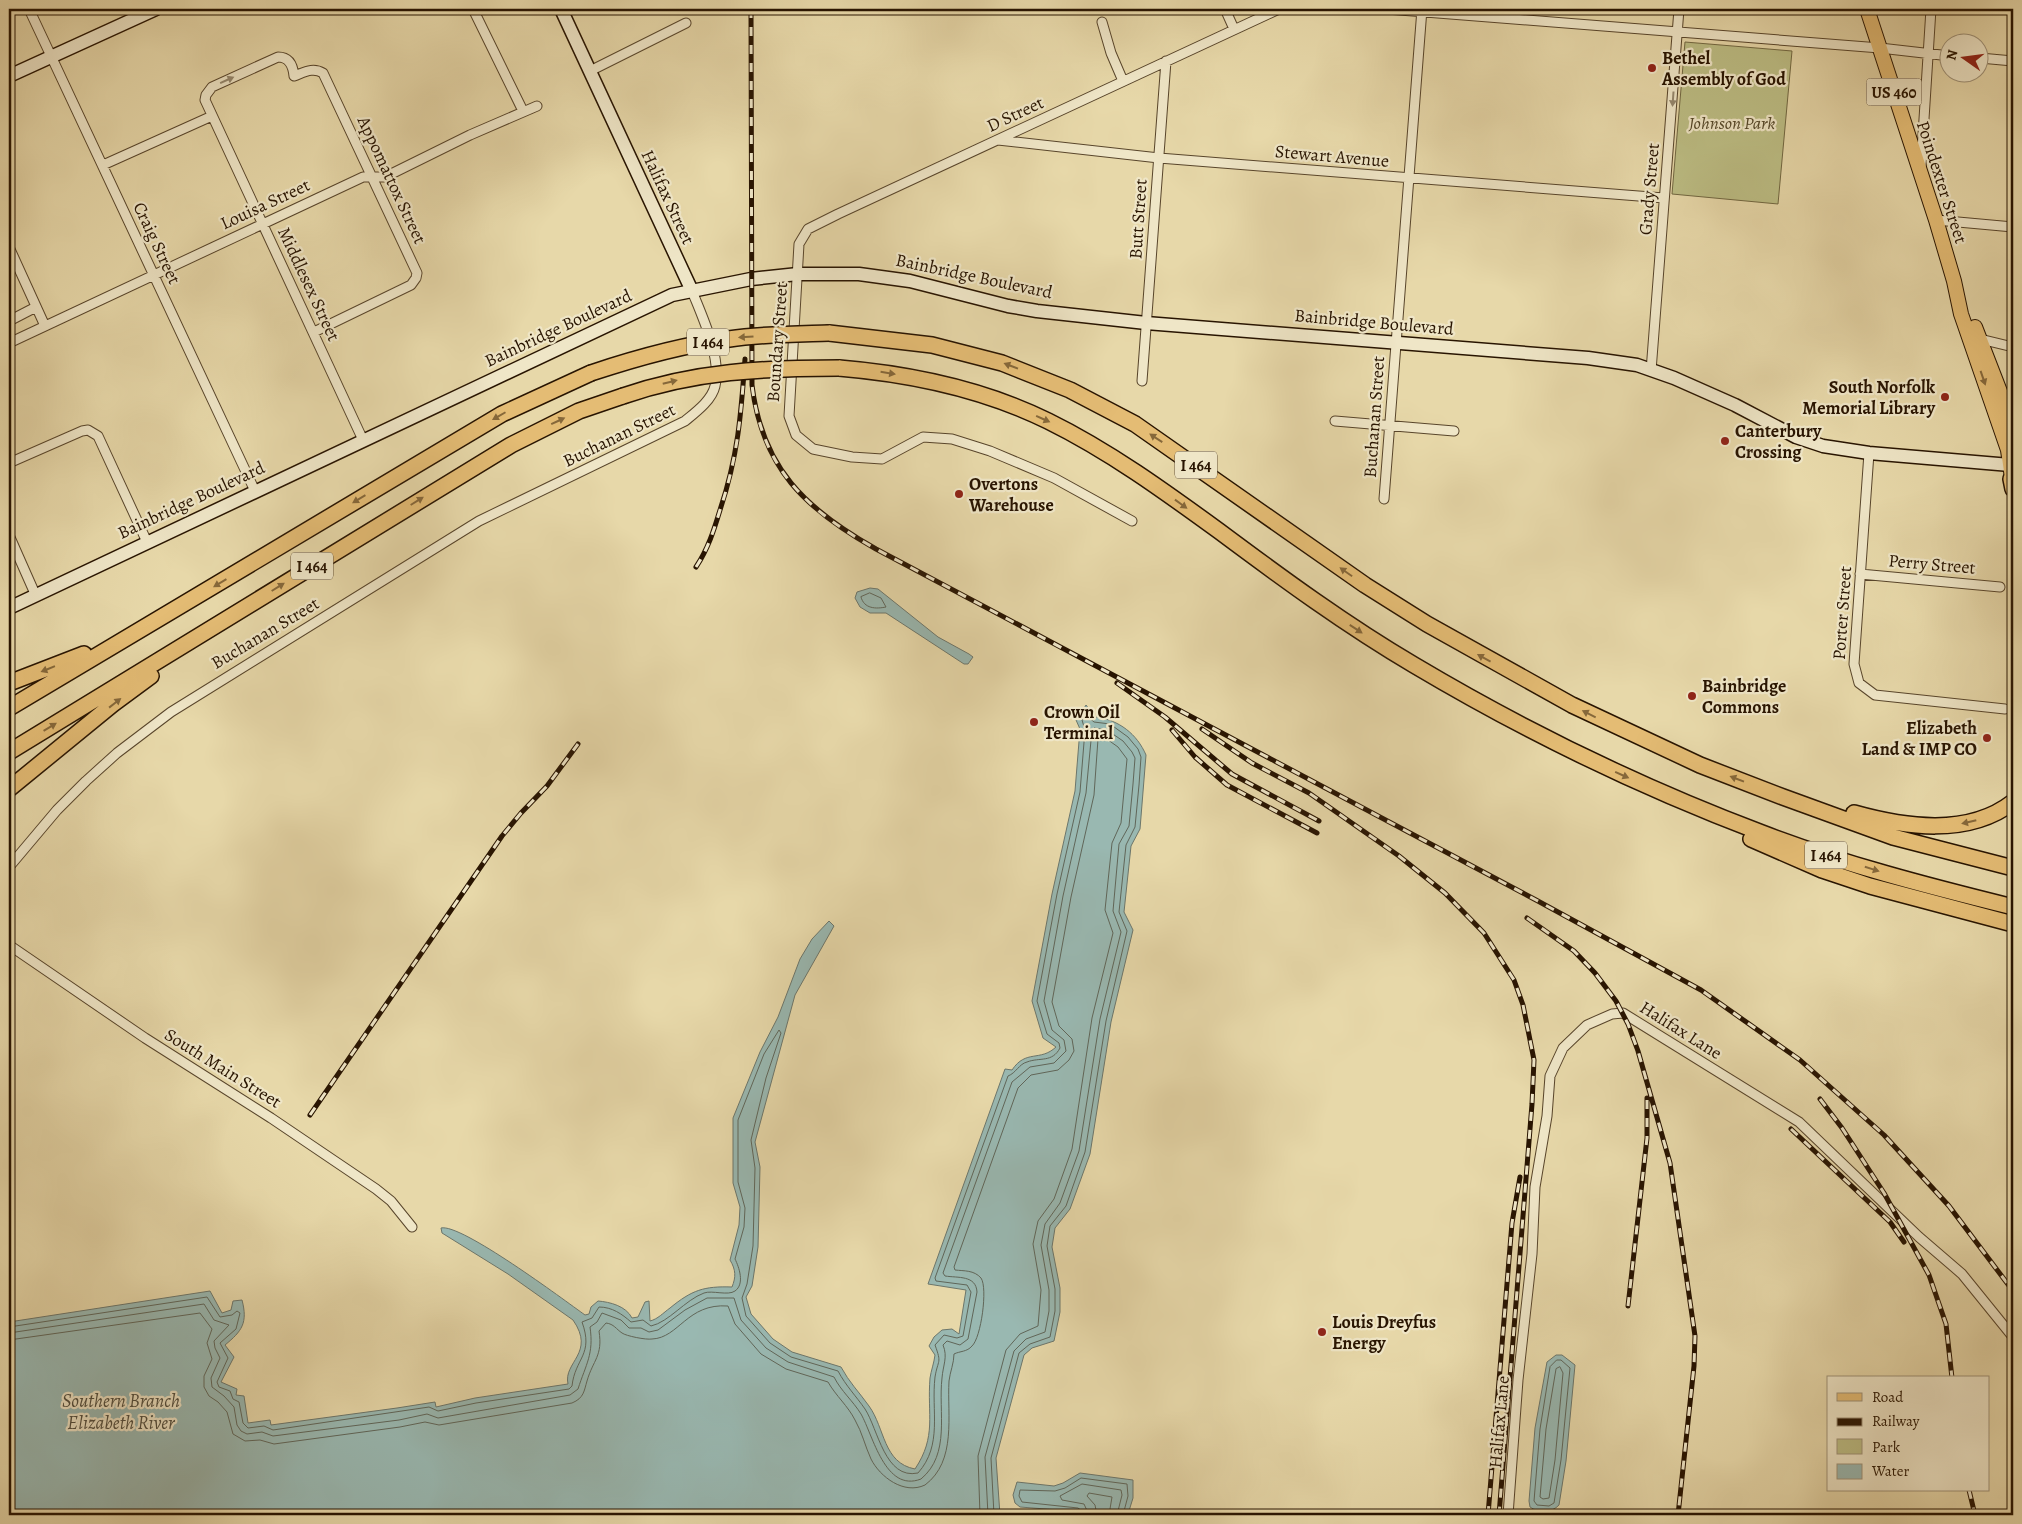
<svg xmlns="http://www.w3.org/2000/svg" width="2022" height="1524" font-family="Alegreya,serif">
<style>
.green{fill:#bcbd84;stroke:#726842}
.water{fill:#99b8b1;stroke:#6c766b}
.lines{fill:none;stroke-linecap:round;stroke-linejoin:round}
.shore{stroke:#606659;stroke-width:1}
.street-casing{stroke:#58452b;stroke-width:11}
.secondary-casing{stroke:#281401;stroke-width:15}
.primary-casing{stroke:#281401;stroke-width:16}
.highway-casing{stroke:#281401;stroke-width:18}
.street{stroke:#efe6c7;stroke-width:9}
.secondary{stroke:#efe6c7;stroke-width:12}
.primary{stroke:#e4bc74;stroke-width:14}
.highway{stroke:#e4bc74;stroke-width:15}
.rail-casing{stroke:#281401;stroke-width:5}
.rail{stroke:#efe6c7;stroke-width:3;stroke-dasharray:9;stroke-linecap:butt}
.highway-bridge-casing{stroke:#281401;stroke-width:18;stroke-linecap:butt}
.highway-bridge{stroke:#e4bc74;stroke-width:15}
.oneway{fill:#95886e}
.oneway2{fill:#86683a}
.poi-dot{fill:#8f2418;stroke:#efe6c7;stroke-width:2}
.labels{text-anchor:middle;stroke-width:4.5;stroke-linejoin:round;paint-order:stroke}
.shield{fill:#efe6c7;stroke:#64533c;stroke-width:1}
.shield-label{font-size:16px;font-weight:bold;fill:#281401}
.poi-label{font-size:18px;font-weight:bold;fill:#281401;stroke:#efe6c7;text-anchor:start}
.street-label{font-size:18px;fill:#281401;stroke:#efe6c7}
.park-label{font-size:18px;font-style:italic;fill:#544728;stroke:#efe6c7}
.water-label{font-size:19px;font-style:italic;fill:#504d3f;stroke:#efe6c7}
</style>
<rect width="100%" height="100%" fill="#e7d8a9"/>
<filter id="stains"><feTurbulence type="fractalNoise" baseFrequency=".004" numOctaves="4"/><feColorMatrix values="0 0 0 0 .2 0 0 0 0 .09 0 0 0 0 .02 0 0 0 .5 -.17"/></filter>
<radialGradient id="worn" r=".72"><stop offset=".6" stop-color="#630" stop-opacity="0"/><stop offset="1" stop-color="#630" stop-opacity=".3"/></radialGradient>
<!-- green -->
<path class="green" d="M 1685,42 L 1792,51 L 1778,204 L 1672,194 Z"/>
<!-- water -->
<path class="water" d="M 870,588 L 878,589 L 938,637 L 969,654 L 973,657 L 968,664 L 964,664 L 886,613 L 870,613 L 860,607 L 855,598 L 857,592 Z
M 1086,705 L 1096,717 C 1119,720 1137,734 1146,755 L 1140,829 L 1131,846 L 1124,912 L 1133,930 L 1111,1022 L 1090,1154 L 1070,1209 L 1055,1228 L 1052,1247 L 1060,1288 L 1060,1312 L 1054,1341 L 1032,1348 L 1024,1355 L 996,1458 L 1000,1515 L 9,1515 L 9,1322 L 210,1291 L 222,1313 L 231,1310 L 233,1301 L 242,1300 C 248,1323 242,1331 225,1345 L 234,1357 L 221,1382 L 237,1389 L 236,1395 L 244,1396 L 248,1423 L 270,1420 L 271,1425 L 397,1408 L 435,1402 L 436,1407 L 475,1398 L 568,1384 C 563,1362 596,1353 573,1320 L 508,1274 L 442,1233 L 441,1228 C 461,1223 564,1300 585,1315 L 589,1314 L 591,1307 L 598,1301 C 610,1302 626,1306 632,1318 L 638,1317 L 645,1302 L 649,1301 L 650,1321 C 658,1319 663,1313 670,1308 C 692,1290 704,1286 732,1287 C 736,1277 736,1270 730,1260 L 739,1225 L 740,1207 L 733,1183 L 733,1118 L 760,1052 L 778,1017 L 800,959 L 812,939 L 829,921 L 834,926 L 795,995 L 755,1142 L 760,1167 L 758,1247 L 752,1286 L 746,1297 L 751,1314 L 773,1339 L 792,1352 L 841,1367 C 849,1382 859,1392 869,1406 C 885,1428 883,1463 915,1469 C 937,1436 927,1415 930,1378 C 931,1371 934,1363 935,1355 L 929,1346 L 934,1337 L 942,1330 L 952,1329 L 959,1334 L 966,1290 L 928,1284 L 1005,1069 L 1012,1070 C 1026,1049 1040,1062 1056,1047 L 1043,1038 L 1032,1001 L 1052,894 L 1075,791 L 1080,729 L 1076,720 Z
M 1556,1355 L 1562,1355 L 1575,1365 L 1566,1461 L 1559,1505 C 1552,1513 1538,1513 1530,1507 L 1529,1501 L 1535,1428 L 1547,1362 Z
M 1080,1473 L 1133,1480 L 1133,1498 L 1128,1514 L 1122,1515 L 1020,1507 L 1015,1503 L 1013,1495 L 1017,1482 L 1054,1486 L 1063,1483 Z"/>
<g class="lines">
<!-- shore -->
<path class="shore" d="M 870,593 L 881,598 L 886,607 C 876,609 864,609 861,597 Z
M 9,1327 L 207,1297 L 220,1317 L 232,1315 L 237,1311 L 240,1313 L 236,1329 L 220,1343 L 228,1358 L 217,1382 L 219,1387 L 230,1391 L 233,1399 L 239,1402 L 243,1423 L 248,1428 L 264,1426 L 273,1430 L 429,1407 L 438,1411 L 476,1403 L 569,1389 L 572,1386 C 575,1358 594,1355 582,1322 L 592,1318 L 599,1307 C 612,1307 622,1314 631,1322 L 643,1320 L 651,1326 C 669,1322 685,1300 704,1293 C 712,1290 728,1296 735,1291 C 745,1284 739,1267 735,1259 L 744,1227 L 745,1208 L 738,1182 L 738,1120 L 764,1054 L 779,1030 L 781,1033 L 766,1078 L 751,1140 L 755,1168 L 753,1246 L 747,1284 L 742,1298 L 746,1316 L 770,1343 L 791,1357 L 838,1371 C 846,1386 856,1396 865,1409 C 878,1429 885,1480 918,1473 C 943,1445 931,1411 935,1377 C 938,1359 942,1364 935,1345 L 944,1335 L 957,1338 L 963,1336 L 971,1292 L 967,1285 L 936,1281 L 935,1278 L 1008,1076 C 1016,1073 1019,1064 1027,1062 C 1040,1057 1052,1063 1060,1048 L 1059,1043 L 1047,1034 L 1037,1001 L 1057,894 L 1080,792 L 1085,730 L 1082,720 L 1087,716 L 1094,722 L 1110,724 L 1128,737 L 1138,749 L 1141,757 L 1139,785 L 1135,827 L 1126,845 L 1119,912 L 1127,931 L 1106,1021 L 1085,1152 L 1066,1206 L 1050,1226 L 1047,1246 L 1055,1289 L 1055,1311 L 1050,1337 L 1030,1344 L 1019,1353 L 991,1458 L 994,1515
M 9,1333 L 204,1304 L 214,1320 L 229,1325 L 214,1341 L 215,1348 L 220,1358 L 211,1378 L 212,1387 L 224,1396 L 234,1407 L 237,1425 L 241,1431 L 247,1434 L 262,1432 L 273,1436 L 399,1420 L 427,1414 L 438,1418 L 570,1395 L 578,1389 C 586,1364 594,1354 590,1327 L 597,1322 L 602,1313 L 621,1320 L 629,1328 L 641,1328 L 649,1332 L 658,1330 L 685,1310 L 707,1298 L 734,1298 L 741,1320 L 766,1348 L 788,1362 L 834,1377 C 841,1391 853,1401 861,1414 C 873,1435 885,1493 921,1479 C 951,1454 938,1412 942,1378 C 943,1365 948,1357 943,1345 L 947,1341 L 960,1345 L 968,1339 L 977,1292 C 976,1275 958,1278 945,1276 L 943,1273 L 1012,1082 L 1030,1067 L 1054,1063 L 1066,1051 L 1064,1040 L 1052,1030 L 1044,1001 L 1063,896 L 1086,793 L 1092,730 L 1094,728 L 1107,730 L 1123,741 L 1132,752 L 1135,758 L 1133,784 L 1129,826 L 1119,844 L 1113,911 L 1121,932 L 1100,1019 L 1079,1151 L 1060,1203 L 1045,1224 L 1041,1245 L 1049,1290 L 1049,1311 L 1045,1332 L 1026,1339 L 1014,1351 L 985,1457 L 988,1515
M 9,1340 L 200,1313 L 212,1329 L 207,1343 L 212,1359 L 204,1376 L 204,1387 L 209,1396 L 218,1402 L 227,1412 L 233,1434 L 245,1441 L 260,1440 L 274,1444 L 400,1427 L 425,1422 L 439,1425 L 572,1403 C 584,1398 584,1391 587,1381 C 593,1360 603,1356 599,1331 L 606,1323 C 614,1324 616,1329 622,1333 C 626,1336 646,1340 652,1339 C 679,1338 687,1303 728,1306 L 735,1324 L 761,1354 L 786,1369 L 828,1382 C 836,1396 848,1406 855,1420 C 862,1432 865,1446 871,1459 C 880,1477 904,1495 925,1485 C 957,1461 947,1415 949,1381 C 950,1372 954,1363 954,1354 C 960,1351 967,1352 972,1346 C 981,1338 988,1288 981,1278 C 974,1270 964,1271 955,1270 L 954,1267 L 1018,1088 L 1031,1075 L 1058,1070 L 1069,1060 L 1074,1051 L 1072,1039 L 1059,1026 L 1052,1002 L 1071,897 L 1094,795 L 1098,739 L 1104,737 L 1118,747 L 1127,759 L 1121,823 L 1112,843 L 1105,910 L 1113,933 L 1092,1018 L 1072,1149 L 1054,1199 L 1038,1221 L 1033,1244 L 1041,1290 L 1038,1326 L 1020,1334 L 1006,1350 L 978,1456 L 980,1515
M 1557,1360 L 1561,1360 L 1570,1368 L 1561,1460 L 1554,1503 L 1549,1506 L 1537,1505 L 1534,1501 L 1540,1429 L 1550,1367 Z
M 1560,1367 L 1563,1373 L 1555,1460 L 1549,1498 L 1543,1499 L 1540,1497 L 1546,1429 L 1556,1369 Z
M 1083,1515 L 1082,1511 L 1078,1508 L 1022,1502 L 1019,1496 L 1020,1490 L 1055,1491 L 1065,1488 L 1081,1478 L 1127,1484 L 1128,1496 L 1123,1515
M 1089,1515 L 1084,1504 L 1062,1500 L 1060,1496 L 1082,1484 L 1121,1490 L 1122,1495 L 1117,1515
M 1097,1515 L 1095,1505 L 1087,1496 L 1089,1493 L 1112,1497 L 1109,1515"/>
<defs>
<path id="street" d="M 29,9 L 255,491
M 473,9 L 523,111
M 1225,9 L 1234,29
M 1387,9 L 1880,48 L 1950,56
M 1102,22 L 1111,53 L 1123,81
M 1980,58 L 2013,61
M 590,71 L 686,23
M 998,140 L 1159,158 L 1664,198
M 103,165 L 212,116
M 1921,166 L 1931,9
M 1936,220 L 2013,227
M 9,247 L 45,326
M 9,321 L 36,307
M 314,332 L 411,285 L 416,278 L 417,273 L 323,73 C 313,67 305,72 294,76 C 293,65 289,57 278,57 L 212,87 L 206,95 L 205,100 L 363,440
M 1980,339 L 2013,347
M 9,343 L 363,177 L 385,177 L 470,135 L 537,106
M 1651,371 L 1679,9
M 1142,381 L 1166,61
M 1335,421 L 1454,431
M 1869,453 L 1854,664 L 1859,683 L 1875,695 L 2005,709
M 9,463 L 82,431 L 88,430 L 98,436 L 147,542
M 1384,499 L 1422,9
M 1132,521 L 1054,478 L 990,451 L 952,439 L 923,437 L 882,459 L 852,457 L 813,449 L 796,435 L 789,416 L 799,244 L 808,229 L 838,214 L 1279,9
M 9,535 L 36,596
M 1860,574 L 2000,587
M 9,867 L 57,810 L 86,781 L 117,753 L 171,712 L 479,521 L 685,421 C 696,412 712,400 715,386 C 722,358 702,316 692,291
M 9,945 L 145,1038 L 271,1118 L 376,1189 L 391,1201 L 412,1227
M 1508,1515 L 1518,1380 L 1532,1254 L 1535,1187 L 1547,1116 L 1550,1076 L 1563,1048 L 1587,1025 L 1612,1014 L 1623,1013 L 1799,1122 L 1919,1237 L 1962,1274 L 2013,1337"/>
<path id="secondary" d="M 561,9 L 692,291
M 9,76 L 156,9
M 9,608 L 672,295 L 751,279 L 798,274 L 859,274 L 910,281 L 1008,306 L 1037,311 L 1146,323 L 1588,358 L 1637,365 L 1674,378 L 1735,405 L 1796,437 L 1823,446 L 1869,453 L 2010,465"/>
<path id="primary" d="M 1867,9 L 1936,220 L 1954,281 L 1961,314 L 2008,450 L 2013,485
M 1975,327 L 2013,425"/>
<path id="highway" d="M 829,333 L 932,345 L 1002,363 L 1070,390 L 1135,424 L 1365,585 L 1427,624 L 1572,705 L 1700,765 L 1783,797 L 1893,837 L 2013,868
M 839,368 C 911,374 983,389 1048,421 C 1109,451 1164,491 1219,531 C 1282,578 1346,625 1414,665 C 1525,731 1640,787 1762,833 C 1843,864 1928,886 2013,907
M 2011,479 L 2013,489
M 9,683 L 84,654
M 9,708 L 502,414 L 591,373
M 9,752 L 511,445 L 579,411 L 623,396
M 9,789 L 113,704 L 151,676
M 1854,813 C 1904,827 1968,837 2013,802
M 1751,839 L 1822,870 L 1870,886 L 2013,924"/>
</defs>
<!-- street casing -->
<use href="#street" class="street-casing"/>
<!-- secondary casing -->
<use href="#secondary" class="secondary-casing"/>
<!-- primary casing -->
<use href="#primary" class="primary-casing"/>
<!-- highway casing -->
<use href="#highway" class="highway-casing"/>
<!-- street -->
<use href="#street" class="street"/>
<!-- secondary -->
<use href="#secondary" class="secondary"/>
<!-- primary -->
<use href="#primary" class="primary"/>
<!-- highway -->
<use href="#highway" class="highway"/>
<defs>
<path id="rail" d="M 751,9 L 752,385 C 762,468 805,509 876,549 L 1536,900 L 1701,990 L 1800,1060 L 1884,1135 L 1949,1206 L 2013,1291
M 696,567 C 708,549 714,530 720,510 C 738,456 741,415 745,359
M 1117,683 L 1165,717 L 1232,774 L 1319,821
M 1202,729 L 1252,763 L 1309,793 L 1399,856 L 1445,893 L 1484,933 L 1514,980 L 1523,1005 L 1534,1060 L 1532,1104 L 1499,1515
M 1172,730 L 1195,757 L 1227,785 L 1317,833
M 1527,918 L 1574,951 L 1595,973 L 1616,1001 L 1628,1024 L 1638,1051 L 1670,1163 L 1695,1336 L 1694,1366 L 1678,1515
M 1820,1099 L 1842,1128 L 1884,1193 L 1929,1275 L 1946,1324 L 1952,1378
M 310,1115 L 502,836 L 521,813 L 547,786 L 578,744
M 1791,1129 L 1890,1222 L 1904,1242
M 1628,1306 L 1647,1138 L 1647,1098
M 1969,1490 L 1975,1515
M 1488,1515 L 1512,1223 L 1520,1177"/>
</defs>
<!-- rail casing -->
<use href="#rail" class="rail-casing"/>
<!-- rail -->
<use href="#rail" class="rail"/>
<defs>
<path id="highway-bridge" d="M 591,373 C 636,358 682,345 729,339 C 762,334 796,334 829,333
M 623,396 C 695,371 764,368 839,368"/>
</defs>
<!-- highway-bridge casing -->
<use href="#highway-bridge" class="highway-bridge-casing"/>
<!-- highway-bridge -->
<use href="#highway-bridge" class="highway-bridge"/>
</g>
<!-- one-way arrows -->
<defs><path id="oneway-solid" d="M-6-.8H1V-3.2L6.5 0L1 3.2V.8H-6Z" transform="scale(1.25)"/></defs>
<g class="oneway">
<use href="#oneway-solid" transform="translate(227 80) rotate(-24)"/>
<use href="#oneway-solid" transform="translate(1673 99) rotate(94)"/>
</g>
<g class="oneway2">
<use href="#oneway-solid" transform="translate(746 337) rotate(176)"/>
<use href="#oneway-solid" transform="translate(1011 366) rotate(-159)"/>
<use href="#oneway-solid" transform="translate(888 373) rotate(9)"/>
<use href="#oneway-solid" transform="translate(1983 378) rotate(71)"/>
<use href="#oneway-solid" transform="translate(670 382) rotate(-14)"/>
<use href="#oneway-solid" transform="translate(499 416) rotate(150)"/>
<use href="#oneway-solid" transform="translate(1043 419) rotate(24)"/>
<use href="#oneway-solid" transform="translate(558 421) rotate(-25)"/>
<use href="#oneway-solid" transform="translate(1156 438) rotate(-147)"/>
<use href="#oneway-solid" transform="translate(359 499) rotate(149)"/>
<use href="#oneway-solid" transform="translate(417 501) rotate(-32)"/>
<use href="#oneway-solid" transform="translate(1181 504) rotate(36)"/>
<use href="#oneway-solid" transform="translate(1346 572) rotate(-145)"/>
<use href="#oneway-solid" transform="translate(220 583) rotate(149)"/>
<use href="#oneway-solid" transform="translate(278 587) rotate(-32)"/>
<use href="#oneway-solid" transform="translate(1356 629) rotate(33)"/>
<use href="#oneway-solid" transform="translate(1484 658) rotate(-151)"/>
<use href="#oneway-solid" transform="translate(48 669) rotate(158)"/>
<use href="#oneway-solid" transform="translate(115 703) rotate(-38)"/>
<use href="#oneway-solid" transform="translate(1589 714) rotate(-153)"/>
<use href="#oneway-solid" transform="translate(50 727) rotate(-31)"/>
<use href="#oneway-solid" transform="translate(1622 775) rotate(24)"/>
<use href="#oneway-solid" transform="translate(1737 779) rotate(-159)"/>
<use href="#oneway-solid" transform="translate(1969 822) rotate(167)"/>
<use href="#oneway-solid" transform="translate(1872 869) rotate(17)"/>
</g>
<!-- markers -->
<g class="poi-dot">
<circle cx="1652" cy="68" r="5"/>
<circle cx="1945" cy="397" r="5"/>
<circle cx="1725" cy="441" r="5"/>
<circle cx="959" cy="494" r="5"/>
<circle cx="1692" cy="696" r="5"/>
<circle cx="1034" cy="722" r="5"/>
<circle cx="1987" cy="738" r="5"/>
<circle cx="1322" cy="1332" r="5"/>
</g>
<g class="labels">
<!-- shield labels -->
<g class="shield">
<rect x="1866.5" y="78.5" width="55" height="27" rx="4"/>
<rect x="687" y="328.5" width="42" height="27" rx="4"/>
<rect x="1175" y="451.5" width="42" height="27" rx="4"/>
<rect x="291" y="552.5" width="42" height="27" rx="4"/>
<rect x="1805" y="841.5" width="42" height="27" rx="4"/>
</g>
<g class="shield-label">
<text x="1894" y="98">US 460</text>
<text x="708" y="348">I 464</text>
<text x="1196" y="471">I 464</text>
<text x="312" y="572">I 464</text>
<text x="1826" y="861">I 464</text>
</g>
<!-- poi labels -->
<g class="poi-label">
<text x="1662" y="64">Bethel<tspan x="1662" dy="21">Assembly of God</tspan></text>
<text x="1935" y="393" text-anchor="end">South Norfolk<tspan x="1935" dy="21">Memorial Library</tspan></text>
<text x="1735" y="437">Canterbury<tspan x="1735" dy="21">Crossing</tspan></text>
<text x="969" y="490">Overtons<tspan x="969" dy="21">Warehouse</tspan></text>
<text x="1702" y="692">Bainbridge<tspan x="1702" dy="21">Commons</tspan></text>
<text x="1044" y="718">Crown Oil<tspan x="1044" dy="21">Terminal</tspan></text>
<text x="1977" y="734" text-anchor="end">Elizabeth<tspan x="1977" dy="21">Land &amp; IMP CO</tspan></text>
<text x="1332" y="1328">Louis Dreyfus<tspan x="1332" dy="21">Energy</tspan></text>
</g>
<!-- street labels -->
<g class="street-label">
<text transform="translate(1015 114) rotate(-25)" y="6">D Street</text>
<text transform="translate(1332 156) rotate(5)" y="6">Stewart Avenue</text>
<text transform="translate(392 180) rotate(65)" y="6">Appomattox Street</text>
<text transform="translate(1942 182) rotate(72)" y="6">Poindexter Street</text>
<text transform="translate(1649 189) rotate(-85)" y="6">Grady Street</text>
<text transform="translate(668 197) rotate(65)" y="6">Halifax Street</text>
<text transform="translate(265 204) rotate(-25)" y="6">Louisa Street</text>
<text transform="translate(1138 219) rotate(-86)" y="6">Butt Street</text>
<text transform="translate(157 243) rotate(65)" y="6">Craig Street</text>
<text transform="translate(974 276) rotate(12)" y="6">Bainbridge Boulevard</text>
<text transform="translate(309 284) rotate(65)" y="6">Middlesex Street</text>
<text transform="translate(1374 322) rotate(5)" y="6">Bainbridge Boulevard</text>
<text transform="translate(558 328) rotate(-25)" y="6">Bainbridge Boulevard</text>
<text transform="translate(777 342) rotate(-86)" y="6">Boundary Street</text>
<text transform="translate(1374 417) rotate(-86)" y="6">Buchanan Street</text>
<text transform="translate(619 435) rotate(-26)" y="6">Buchanan Street</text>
<text transform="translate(191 500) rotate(-25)" y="6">Bainbridge Boulevard</text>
<text transform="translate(1932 564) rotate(5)" y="6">Perry Street</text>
<text transform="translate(1842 613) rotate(-86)" y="6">Porter Street</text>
<text transform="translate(265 633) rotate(-31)" y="6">Buchanan Street</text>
<text transform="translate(1681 1030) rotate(32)" y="6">Halifax Lane</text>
<text transform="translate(223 1068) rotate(32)" y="6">South Main Street</text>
<text transform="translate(1499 1422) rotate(-85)" y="6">Halifax Lane</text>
</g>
<!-- park labels -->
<g class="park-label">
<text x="1732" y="129">Johnson Park</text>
</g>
<!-- water labels -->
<g class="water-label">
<text x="121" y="1407">Southern Branch<tspan x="121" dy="22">Elizabeth River</tspan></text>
</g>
</g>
<!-- margin -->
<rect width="2022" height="1524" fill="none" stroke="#e7d8a9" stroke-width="30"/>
<rect x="10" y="10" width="2002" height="1504" fill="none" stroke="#281401" stroke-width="2.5"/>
<rect x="15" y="15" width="1992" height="1494" fill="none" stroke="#281401"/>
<!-- legend -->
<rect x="1827" y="1376" width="162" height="115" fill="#efe6c7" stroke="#9f9278"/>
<rect x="1837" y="1393" width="25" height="8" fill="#e4bc74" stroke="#9f9278"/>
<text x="1872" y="1402" font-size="15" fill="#281401">Road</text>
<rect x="1837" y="1418" width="25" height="8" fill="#281401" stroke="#9f9278"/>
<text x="1872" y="1426" font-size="15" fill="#281401">Railway</text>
<rect x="1837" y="1439" width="25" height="15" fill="#bcbd84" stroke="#9f9278"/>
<text x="1872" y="1452" font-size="15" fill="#281401">Park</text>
<rect x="1837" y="1464" width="25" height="15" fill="#99b8b1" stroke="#9f9278"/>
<text x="1872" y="1476" font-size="15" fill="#281401">Water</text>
<!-- north arrow -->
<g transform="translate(1964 58) rotate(284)"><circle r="24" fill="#efe6c7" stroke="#9f9278"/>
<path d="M0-4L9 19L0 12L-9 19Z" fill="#8f2418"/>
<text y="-8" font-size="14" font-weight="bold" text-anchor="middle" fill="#281401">N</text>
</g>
<rect width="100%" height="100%" filter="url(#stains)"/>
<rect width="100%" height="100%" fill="url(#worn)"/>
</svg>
